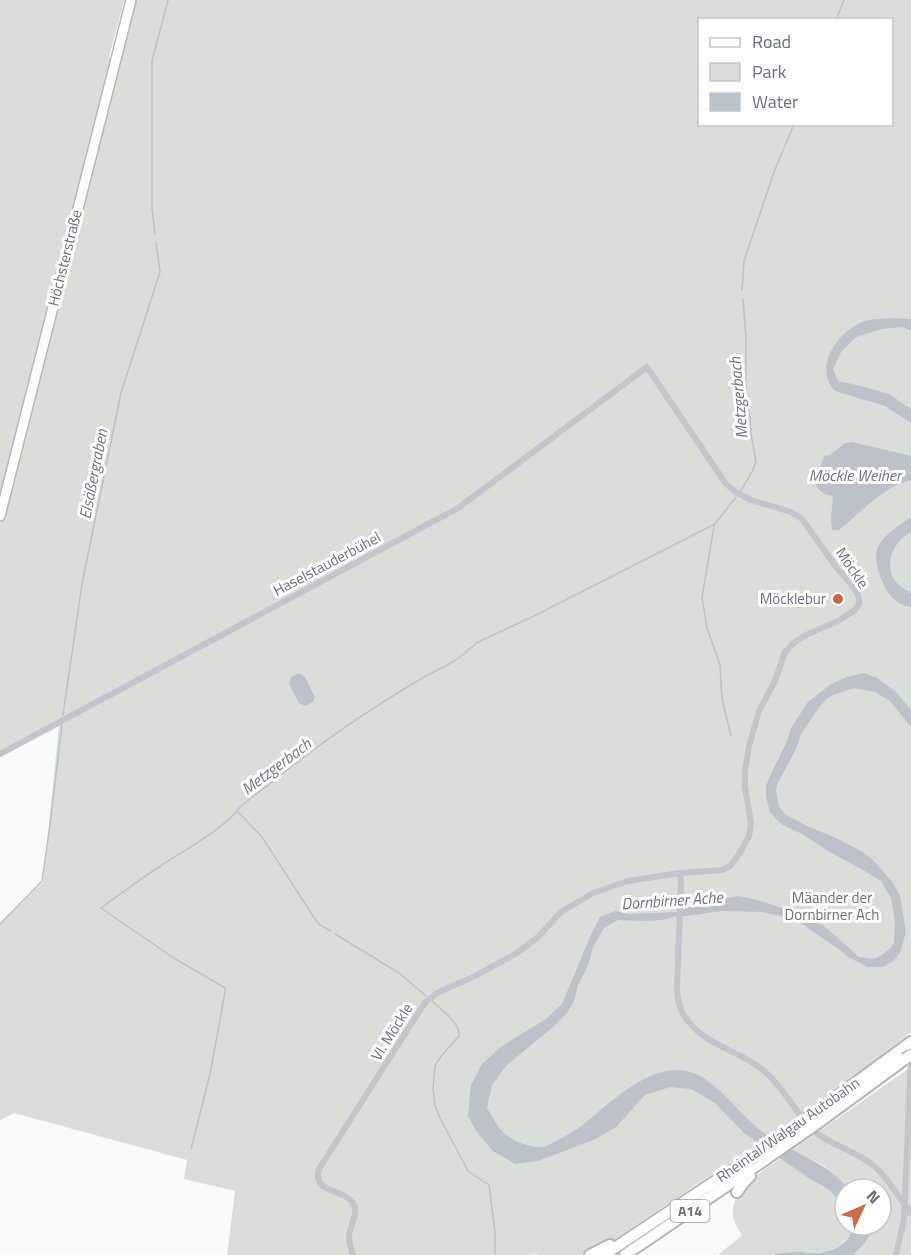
<svg xmlns="http://www.w3.org/2000/svg" width="911" height="1255" font-family="'Titillium Web',sans-serif">
<style>
.green{fill:#daded8;fill-rule:evenodd}
.water{fill:#bbc3c8}
.lines{fill:none;stroke-linecap:round;stroke-linejoin:round}
.stream{stroke:#bbc3c8;stroke-width:1.5}
.secondary-casing{stroke:#b4b9bd;stroke-width:12}
.motorway-casing{stroke:#b3b7ba;stroke-width:14}
.minor{stroke:#c2c5c9;stroke-width:6}
.secondary{stroke:#fff;stroke-width:9}
.motorway{stroke:#fff;stroke-width:10}
.motorway-bridge-casing{stroke:#b3b7ba;stroke-width:14;stroke-linecap:butt}
.motorway-bridge{stroke:#fff;stroke-width:10}
.poi-dot{fill:#d06941;stroke:#fff;stroke-width:2}
.labels{text-anchor:middle;stroke-width:6;stroke-linejoin:round;paint-order:stroke}
.shield{fill:#fff;stroke:#959ea5;stroke-width:1.5}
.shield-label{font-size:14px;font-weight:bold;fill:#67747f}
.street-label{font-size:15px;fill:#67747f;stroke:#fff}
.poi-label{font-size:15px;fill:#67747f;stroke:#fff;text-anchor:end}
.park-label{font-size:15px;fill:#687866;stroke:#fff}
.water-label{font-size:16px;font-style:italic;fill:#687880;stroke:#fff}
</style>
<rect width="100%" height="100%" fill="#fafaf8"/>
<!-- green -->
<path class="green" d="M 0,0 L 127,0 L 126,2 L 124,1 L 109,57 L 112,59 L 0,502 Z
M 133,0 L 911,0 L 911,1032 L 864,1069 L 803,1113 L 611,1242 L 584,1255 L 540,1255 L 538,1254 L 525,1255 L 227,1255 L 235,1191 L 184,1179 L 187,1160 L 14,1113 L 0,1120 L 0,922 L 43,882 L 59,726 L 0,754 L 0,525 ZM 700,20 L 892,20 L 892,124 L 700,124 Z
M 911,1067 L 911,1255 L 853,1255 C 862,1248 872,1237 871,1225 L 881,1225 L 881,1189 L 850,1189 L 824,1166 L 792,1150 Z
M 781,1158 L 807,1177 L 829,1190 L 845,1206 L 845,1225 L 854,1225 L 852,1233 L 839,1246 L 828,1252 L 813,1253 L 797,1252 L 773,1255 L 718,1255 L 742,1235 C 740,1231 736,1227 735,1223 C 724,1193 761,1172 781,1158 Z"/>
<!-- water -->
<path class="water" d="M 895,318 L 911,319 L 911,331 L 902,327 L 881,329 L 856,337 L 841,352 L 833,369 L 838,381 L 861,386 L 889,394 L 911,409 L 911,423 L 885,406 L 835,391 C 813,367 837,333 862,322 C 872,318 884,319 895,318 Z
M 852,442 L 911,456 L 911,480 C 882,487 862,512 839,530 L 832,530 L 831,518 L 833,497 C 830,495 826,495 823,493 C 806,482 823,467 824,456 L 830,455 L 845,443 Z
M 911,517 L 911,532 C 894,541 883,563 895,581 C 899,586 906,590 911,593 L 911,607 C 905,606 899,604 894,599 C 884,591 873,563 877,550 C 881,536 900,525 911,517 Z
M 299,673 L 305,677 L 315,697 L 313,702 L 306,706 L 299,703 L 289,684 L 291,677 Z
M 864,673 L 877,678 L 896,692 L 911,710 L 911,727 L 890,701 L 875,692 L 854,688 L 834,695 L 828,698 L 820,706 L 801,734 L 797,747 L 777,785 L 776,791 L 779,807 L 786,815 L 807,826 L 834,837 L 863,852 L 875,862 L 893,883 L 900,896 L 906,932 L 900,953 L 893,961 L 883,967 L 868,967 L 848,957 L 841,951 L 802,924 L 781,916 L 763,912 L 723,911 L 686,916 L 677,916 L 662,920 L 647,921 L 618,920 L 604,928 L 593,947 L 588,966 L 578,985 L 574,1001 L 567,1013 L 553,1027 L 506,1066 L 492,1085 L 487,1108 C 491,1114 495,1123 500,1129 C 511,1141 528,1148 544,1147 C 556,1141 569,1135 580,1127 C 610,1104 656,1054 698,1075 C 719,1085 740,1114 759,1129 C 778,1145 802,1153 822,1166 C 833,1172 841,1181 850,1189 L 845,1189 L 845,1206 L 829,1190 L 807,1177 L 744,1133 L 715,1103 L 691,1089 L 670,1087 L 645,1095 L 616,1127 L 596,1139 L 538,1161 L 515,1164 L 493,1151 L 476,1131 L 468,1116 L 471,1085 L 482,1064 L 502,1046 L 546,1019 L 562,1004 L 590,937 L 600,917 L 615,911 L 629,914 L 678,912 L 687,908 L 738,896 L 754,899 L 782,908 L 823,925 L 859,957 L 874,959 L 882,955 L 891,947 L 894,943 L 895,921 L 891,898 L 881,881 L 863,870 L 828,851 L 802,834 L 783,825 L 776,819 L 770,812 L 766,797 L 766,786 L 770,776 L 787,741 L 791,728 L 808,702 L 831,684 L 847,677 Z
M 854,1225 L 871,1225 C 872,1238 862,1247 853,1255 L 774,1255 L 775,1254 C 782,1253 788,1252 795,1252 C 801,1251 807,1253 814,1253 C 832,1254 850,1243 854,1225 Z"/>
<g class="lines">
<!-- stream -->
<path class="stream" d="M 836,20 L 844,0
M 155,234 L 152,209 L 152,61 L 168,0
M 742,290 L 744,261 L 774,172 L 794,124
M 741,490 L 752,472 L 756,462 L 751,434 L 750,416 L 746,399 L 746,338 L 743,299
M 714,526 L 702,597 L 707,628 L 720,665 L 722,699 L 731,736
M 63,715 L 82,584 L 121,393 L 160,272 L 156,243
M 238,812 L 262,837 L 315,919 L 320,925 L 331,931
M 0,924 L 42,881 L 50,825 L 62,724
M 335,934 L 399,973 L 426,996
M 432,1001 C 442,1011 460,1022 459,1036 L 442,1055 L 435,1066 L 433,1088 L 435,1105 L 440,1118 L 468,1171 L 489,1185 L 495,1232 L 495,1255
M 191,1149 L 210,1074 L 225,992 L 225,988 L 172,957 L 101,908 C 120,894 139,880 159,867 C 181,852 226,828 241,806 C 284,773 325,739 371,710 C 389,698 407,687 426,676 C 444,667 462,658 476,643 L 534,616 L 715,524 L 736,497"/>
<defs>
<path id="secondary" d="M 0,516 L 131,0"/>
<path id="motorway" d="M 808,1118 L 911,1042
M 815,1125 L 905,1059
M 737,1192 L 743,1183 L 750,1176
M 590,1255 L 610,1245
M 604,1255 L 747,1160
M 625,1255 L 766,1159"/>
</defs>
<!-- secondary casing -->
<use href="#secondary" class="secondary-casing"/>
<!-- motorway casing -->
<use href="#motorway" class="motorway-casing"/>
<!-- minor -->
<path class="minor" d="M 0,754 L 458,508 L 647,367 L 726,484 L 736,492 L 751,500 L 791,512 L 802,519 L 836,567 L 851,584 L 858,595 L 859,600 L 859,604 L 855,610 L 838,621 L 806,635 L 795,642 L 785,652 L 775,681 L 759,711 L 749,746 L 745,771 L 745,787 L 751,823 L 749,836 L 741,851 L 730,866 L 722,870 L 680,873 L 628,881 L 593,893 L 561,912 L 538,937 L 517,953 L 473,977 L 437,993 L 426,1002 L 422,1007 L 319,1169 C 311,1194 346,1188 354,1205 C 359,1213 349,1227 349,1237 C 349,1243 351,1249 353,1255
M 680,873 L 681,885 L 677,987 C 677,1000 679,1011 688,1021 C 707,1046 741,1051 764,1071 C 786,1089 796,1116 818,1134 C 834,1146 854,1151 870,1163 C 887,1175 898,1197 911,1213
M 896,1255 L 904,1219 L 911,1056"/>
<!-- secondary -->
<use href="#secondary" class="secondary"/>
<!-- motorway -->
<use href="#motorway" class="motorway"/>
<defs>
<path id="motorway-bridge" d="M 905,1059 L 911,1055
M 766,1159 L 815,1125
M 747,1160 L 808,1118"/>
</defs>
<!-- motorway-bridge casing -->
<use href="#motorway-bridge" class="motorway-bridge-casing"/>
<!-- motorway-bridge -->
<use href="#motorway-bridge" class="motorway-bridge"/>
</g>
<!-- markers -->
<circle class="poi-dot" cx="838" cy="599" r="6"/>
<g class="labels">
<!-- shield labels -->
<rect class="shield" x="670.5" y="1200" width="39" height="22" rx="4.5"/>
<g class="shield-label">
<text x="690" y="1216">A14</text>
</g>
<!-- street labels -->
<g class="street-label">
<text transform="translate(65 258) rotate(-76)" y="5">Höchsterstraße</text>
<text transform="translate(327 564) rotate(-28)" y="5">Haselstauderbühel</text>
<text transform="translate(852 568) rotate(55)" y="5">Möckle</text>
<text transform="translate(392 1032) rotate(-58)" y="5">VI. Möckle</text>
<text transform="translate(788 1130) rotate(-35)" y="5">Rheintal/Walgau Autobahn</text>
</g>
<!-- poi labels -->
<g class="poi-label">
<text x="826" y="604">Möcklebur</text>
</g>
<!-- park labels -->
<g class="park-label">
<text x="832" y="903">Mäander der<tspan x="832" dy="17">Dornbirner Ach</tspan></text>
</g>
<!-- water labels -->
<g class="water-label">
<text transform="translate(738 398) rotate(-95)" y="6">Metzgerbach</text>
<text transform="translate(93 474) rotate(-79)" y="6">Elsäßergraben</text>
<text x="855" y="481">Möckle Weiher</text>
<text transform="translate(276 766) rotate(-37)" y="6">Metzgerbach</text>
<text transform="translate(672 900) rotate(-4)" y="6">Dornbirner Ache</text>
</g>
</g>
<!-- legend -->
<rect x="698" y="18" width="195" height="108" fill="#ffffff" stroke="#c2c7cc" stroke-width="1.5"/>
<rect x="710" y="38" width="30" height="9" fill="#ffffff" stroke="#c2c7cc" stroke-width="1.5"/>
<text x="752" y="48" font-size="18" fill="#67747f">Road</text>
<rect x="710" y="63" width="30" height="18" fill="#daded8" stroke="#c2c7cc" stroke-width="1.5"/>
<text x="752" y="78" font-size="18" fill="#67747f">Park</text>
<rect x="710" y="93" width="30" height="18" fill="#bbc3c8" stroke="#c2c7cc" stroke-width="1.5"/>
<text x="752" y="108" font-size="18" fill="#67747f">Water</text>
<!-- north arrow -->
<g transform="translate(863 1207) rotate(46)"><circle r="28" fill="#ffffff" stroke="#c2c7cc" stroke-width="1.5"/>
<path d="M0-4.5L10 22L0 15L-10 22Z" fill="#d06941"/>
<text y="-9" font-size="16" font-weight="bold" text-anchor="middle" fill="#67747f">N</text>
</g>
</svg>
